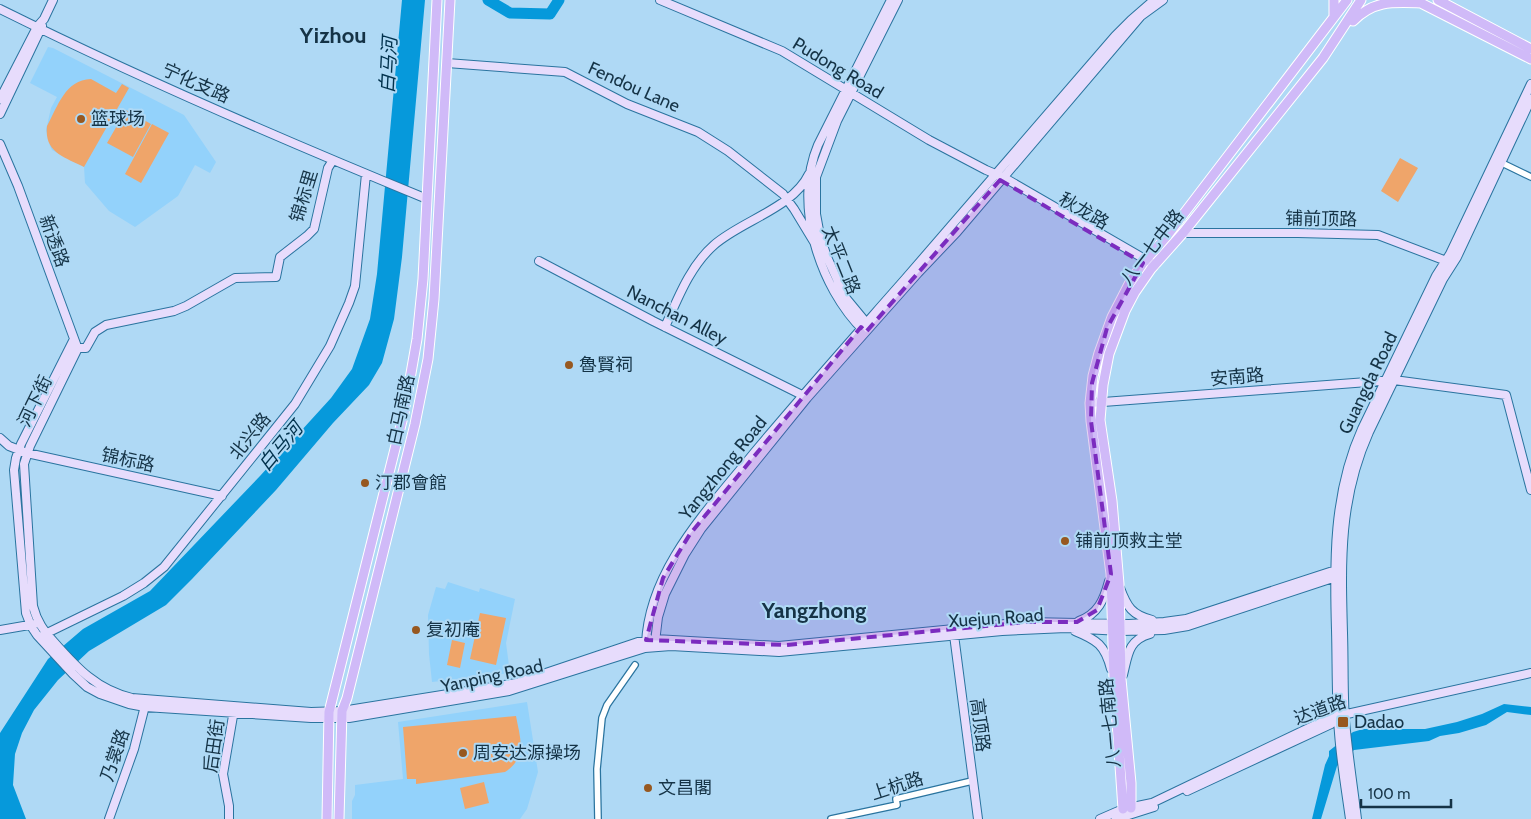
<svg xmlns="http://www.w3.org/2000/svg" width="1531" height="819" font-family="Cabin,'Noto Sans SC',sans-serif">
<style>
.built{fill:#93d2fb}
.green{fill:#efa56a}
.water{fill:#0699db}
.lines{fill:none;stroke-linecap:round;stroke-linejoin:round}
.river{stroke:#0699db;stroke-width:11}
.street-casing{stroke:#2a749f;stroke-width:8}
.secondary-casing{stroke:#2a749f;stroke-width:10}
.primary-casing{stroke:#fff;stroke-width:11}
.street{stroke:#fff;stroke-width:5.5}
.secondary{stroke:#e7dcfc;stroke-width:8}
.primary{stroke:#d0baf8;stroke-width:9}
.marked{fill:#7b2cbf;fill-opacity:0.2;stroke:#7b2cbf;stroke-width:4;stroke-dasharray:10 6;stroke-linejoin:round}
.poi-dot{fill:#975820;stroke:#afd9f5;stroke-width:2}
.labels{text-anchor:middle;stroke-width:4;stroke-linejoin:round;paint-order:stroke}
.street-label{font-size:18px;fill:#153346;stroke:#afd9f5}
.poi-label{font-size:18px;fill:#153346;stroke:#afd9f5;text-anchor:start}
.water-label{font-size:19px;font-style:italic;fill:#00314c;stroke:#afd9f5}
.district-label{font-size:22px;font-weight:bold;fill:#153346;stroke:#afd9f5}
</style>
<rect width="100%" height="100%" fill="#afd9f5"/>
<!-- built -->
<path class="built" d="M 48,47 L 53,48 L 184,115 L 216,162 L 210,173 L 195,165 L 178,196 L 135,227 L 109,211 L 85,183 L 84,167 L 52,150 L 50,146 L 46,130 L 51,108 L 57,97 L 30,83 Z
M 448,582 L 479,592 L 480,588 L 515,599 L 506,643 L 510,673 L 432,682 L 429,654 L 428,615 L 436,587 L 445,589 Z
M 527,702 L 538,772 L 527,809 L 520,819 L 352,819 L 352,801 L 355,795 L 355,785 L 403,779 L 398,722 Z"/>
<!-- green -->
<path class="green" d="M 91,79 L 116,93 L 122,84 L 129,88 L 84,167 C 65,157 44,153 47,126 C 58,106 65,80 91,79 Z
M 126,110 L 151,124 L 133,157 L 107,143 Z
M 152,124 L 169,133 L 141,183 L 125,174 Z
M 1400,158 L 1418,168 L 1398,202 L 1381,191 Z
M 480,613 L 506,618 L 496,665 L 470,659 Z
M 452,640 L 465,643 L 460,668 L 447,665 Z
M 516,716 C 520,738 528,757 505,772 L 416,784 L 416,779 L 407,779 L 403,727 Z
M 484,782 L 489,803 L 465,809 L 460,788 Z"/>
<!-- water -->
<path class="water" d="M 402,0 L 425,0 L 402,257 L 394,319 L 382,363 L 369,385 L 333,423 L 276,490 L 192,579 L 166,605 L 89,651 L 58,680 L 34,710 L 22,733 L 15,754 L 13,785 L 26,819 L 0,819 L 0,733 L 48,659 L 83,629 L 150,591 L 260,476 L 331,398 L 352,369 L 370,319 L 377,274 Z
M 1504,704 L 1531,707 L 1531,715 L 1507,712 L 1486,725 L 1459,733 L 1440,736 L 1429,741 L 1354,750 L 1337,766 L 1321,819 L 1312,819 L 1325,765 L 1329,756 L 1329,751 L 1353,732 L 1363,729 L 1425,729 L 1457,722 L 1482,714 Z"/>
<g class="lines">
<!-- river -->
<path class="river" d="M 488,0 L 510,13 L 550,14 L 559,0"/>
<defs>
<path id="street" d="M 1502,163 L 1531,177
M 598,819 L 597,769 L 602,718 L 607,705 L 635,665
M 831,819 L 897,805 L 896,799 L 972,781"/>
<path id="secondary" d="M 660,0 L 782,51 L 929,140 L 986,170 L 1003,177 L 1155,265
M 0,9 C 139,78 283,140 427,199
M 447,63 L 565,72 L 627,104 L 698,132 L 728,151 L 783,194 L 794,209 L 814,242
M 0,99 L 37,27 L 44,19 L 53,0
M 0,114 L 42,26
M 0,144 L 18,186 L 76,344
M 1183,233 L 1298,233 L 1378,235 L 1449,262
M 539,261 L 653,321 L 802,395
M 869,326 L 845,297 L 827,257 L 820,236 L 816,214 L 816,177 L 837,121 L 898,0
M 665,327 C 678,298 690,266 714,245 C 741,221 793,208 809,174
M 864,331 C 819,287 793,204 818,145 L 891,0
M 74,339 L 21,444 L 16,458 L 14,470 L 26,613 L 31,626 L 37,635 L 73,674 L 87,687 L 100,694 L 129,704 L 145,707 L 311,718 L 349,718 L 509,691 L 645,648 L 671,646 L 779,652 L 1002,631 L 1066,628 L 1121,631 L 1164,630 L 1188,626 L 1342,575
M 78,348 L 30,446 L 24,464 L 33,606 C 37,622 44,631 54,642 C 77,668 97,690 132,698 L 311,712 L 342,711 L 516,683 L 638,642 L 655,639 L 779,646 L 1027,622 L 1129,624 L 1164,622 L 1186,619 L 1342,568
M 78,348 L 86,348 L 95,332 L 106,325 L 174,311 L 186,306 L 235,278 L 276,277 L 280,257 L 307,236 L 314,229 L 328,168 L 333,160
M 1090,403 L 1394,380 L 1506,395 L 1531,490
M 0,438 L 9,446 L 27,453 L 222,496
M 1120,588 C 1127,607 1132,615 1152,620
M 1079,621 C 1098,614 1104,600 1109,581
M 0,630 L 35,624
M 1075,631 C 1097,640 1105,645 1111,669
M 43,635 L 123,596 L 144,583 L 164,567 L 295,404 L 330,346 L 349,303 L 355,286 L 366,174
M 954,635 L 978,819
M 655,642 L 658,617 L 665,594 L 685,554 L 701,529 L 807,398 L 918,273 L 957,232 L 1141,16 L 1163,0
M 646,644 C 649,569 709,509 753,454 C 803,394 855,336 906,278 C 976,197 1045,117 1115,36 L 1131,20 L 1154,0
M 1123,675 C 1128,655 1128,640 1150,634
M 1187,791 L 1331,724
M 109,819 L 134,749 L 146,702
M 229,819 L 229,806 L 223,774 L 234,710
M 1100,819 L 1123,809 L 1152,803 L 1317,724 L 1338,716 L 1531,673
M 1116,819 L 1154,807
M 1350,819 C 1346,790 1341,761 1339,733 C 1336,699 1337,664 1336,630 C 1334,562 1333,493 1362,429 L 1436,276 L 1450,254 L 1531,84
M 1357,819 C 1353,786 1348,754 1345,721 C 1343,692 1344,662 1343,633 C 1341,561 1339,499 1369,432 L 1443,279 L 1457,257 L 1531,99"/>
<path id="primary" d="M 1415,0 L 1531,59
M 1438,0 L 1531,49
M 1334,17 L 1334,0
M 1353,21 C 1374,0 1393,2 1421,3
M 1131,808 L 1131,783 L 1121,679 L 1119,584 L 1112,501 L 1100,420 L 1103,385 L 1109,354 L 1125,311 L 1135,292 L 1151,269 L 1183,233 L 1323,58 L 1361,0
M 1123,809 L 1114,679 L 1111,574 L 1091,421 L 1090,403 L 1093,376 L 1099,353 L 1112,317 L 1129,284 L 1143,263 L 1166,237 L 1347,0
M 327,819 L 329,712 L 404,413 L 417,339 L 423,279 L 437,0
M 339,819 L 342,711 L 347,698 L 415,424 L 428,359 L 434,299 L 450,0"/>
</defs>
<!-- street casing -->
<use href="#street" class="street-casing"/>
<!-- secondary casing -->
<use href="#secondary" class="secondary-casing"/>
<!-- primary casing -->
<use href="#primary" class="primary-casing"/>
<!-- street -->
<use href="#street" class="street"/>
<!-- secondary -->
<use href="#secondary" class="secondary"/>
<!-- primary -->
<use href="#primary" class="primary"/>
</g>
<!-- marked area -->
<path class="marked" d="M 1000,180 L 1143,263 L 1107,328 L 1092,383 L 1091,421 L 1111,574 L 1097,610 L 1077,622 L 1027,622 L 787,645 L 646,640 L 663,578 L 690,534 L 861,327 L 866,332 Z"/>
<!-- markers -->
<g class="poi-dot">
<circle cx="81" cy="119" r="5"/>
<circle cx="569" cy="365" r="5"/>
<circle cx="365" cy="483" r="5"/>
<circle cx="1065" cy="541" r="5"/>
<circle cx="416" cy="630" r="5"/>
<rect x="1337" y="716" width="12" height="12" rx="2.5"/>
<circle cx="463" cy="753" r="5"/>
<circle cx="648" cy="788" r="5"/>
</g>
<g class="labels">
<!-- street labels -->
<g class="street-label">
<text transform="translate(838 68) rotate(31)" y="6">Pudong Road</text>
<text transform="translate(196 83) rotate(24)" y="6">宁化支路</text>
<text transform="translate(634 87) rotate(24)" y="6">Fendou Lane</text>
<text transform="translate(304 196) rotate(-73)" y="6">锦标里</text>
<text transform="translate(1084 211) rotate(30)" y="6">秋龙路</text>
<text transform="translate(1321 219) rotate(1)" y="6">铺前顶路</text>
<text transform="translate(54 241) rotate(70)" y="6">新透路</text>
<text transform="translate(1152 247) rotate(-52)" y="6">八一七中路</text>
<text transform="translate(841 260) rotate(68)" y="6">太平二路</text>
<text transform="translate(677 315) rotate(27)" y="6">Nanchan Alley</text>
<text transform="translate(1237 377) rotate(-5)" y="6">安南路</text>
<text transform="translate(1368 383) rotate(-64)" y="6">Guangda Road</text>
<text transform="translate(35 401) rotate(-64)" y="6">河下街</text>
<text transform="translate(401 410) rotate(-78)" y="6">白马南路</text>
<text transform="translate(250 436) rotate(-51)" y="6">北兴路</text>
<text transform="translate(128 460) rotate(12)" y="6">锦标路</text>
<text transform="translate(723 468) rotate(-51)" y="6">Yangzhong Road</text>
<text transform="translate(996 618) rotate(-4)" y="6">Xuejun Road</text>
<text transform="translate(492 676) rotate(-12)" y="6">Yanping Road</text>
<text transform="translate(1320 710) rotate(-20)" y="6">达道路</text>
<text transform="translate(1110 723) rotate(-95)" y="6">八一七南路</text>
<text transform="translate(980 725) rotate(83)" y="6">高顶路</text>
<text transform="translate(214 746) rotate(-82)" y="6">后田街</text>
<text transform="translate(115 755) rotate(-71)" y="6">乃裳路</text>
<text transform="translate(897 786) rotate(-18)" y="6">上杭路</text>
</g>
<!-- poi labels -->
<g class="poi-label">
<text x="91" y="125">篮球场</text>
<text x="579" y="371">魯賢祠</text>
<text x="375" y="489">汀郡會館</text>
<text x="1075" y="547">铺前顶救主堂</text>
<text x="426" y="636">复初庵</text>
<text x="1354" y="728">Dadao</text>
<text x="473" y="759">周安达源操场</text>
<text x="658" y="794">文昌閣</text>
</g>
<!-- water labels -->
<g class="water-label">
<text transform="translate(388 65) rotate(-87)" y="7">白马河</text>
<text transform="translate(280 446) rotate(-50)" y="7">白马河</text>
</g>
<!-- district labels -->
<g class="district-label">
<text x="333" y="43">Yizhou</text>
<text x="814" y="618">Yangzhong</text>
</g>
</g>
<!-- scale -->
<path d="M1361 799v8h90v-8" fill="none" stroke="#153346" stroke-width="2.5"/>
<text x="1368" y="799" font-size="15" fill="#153346" stroke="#afd9f5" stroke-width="4" paint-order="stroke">100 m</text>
</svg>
